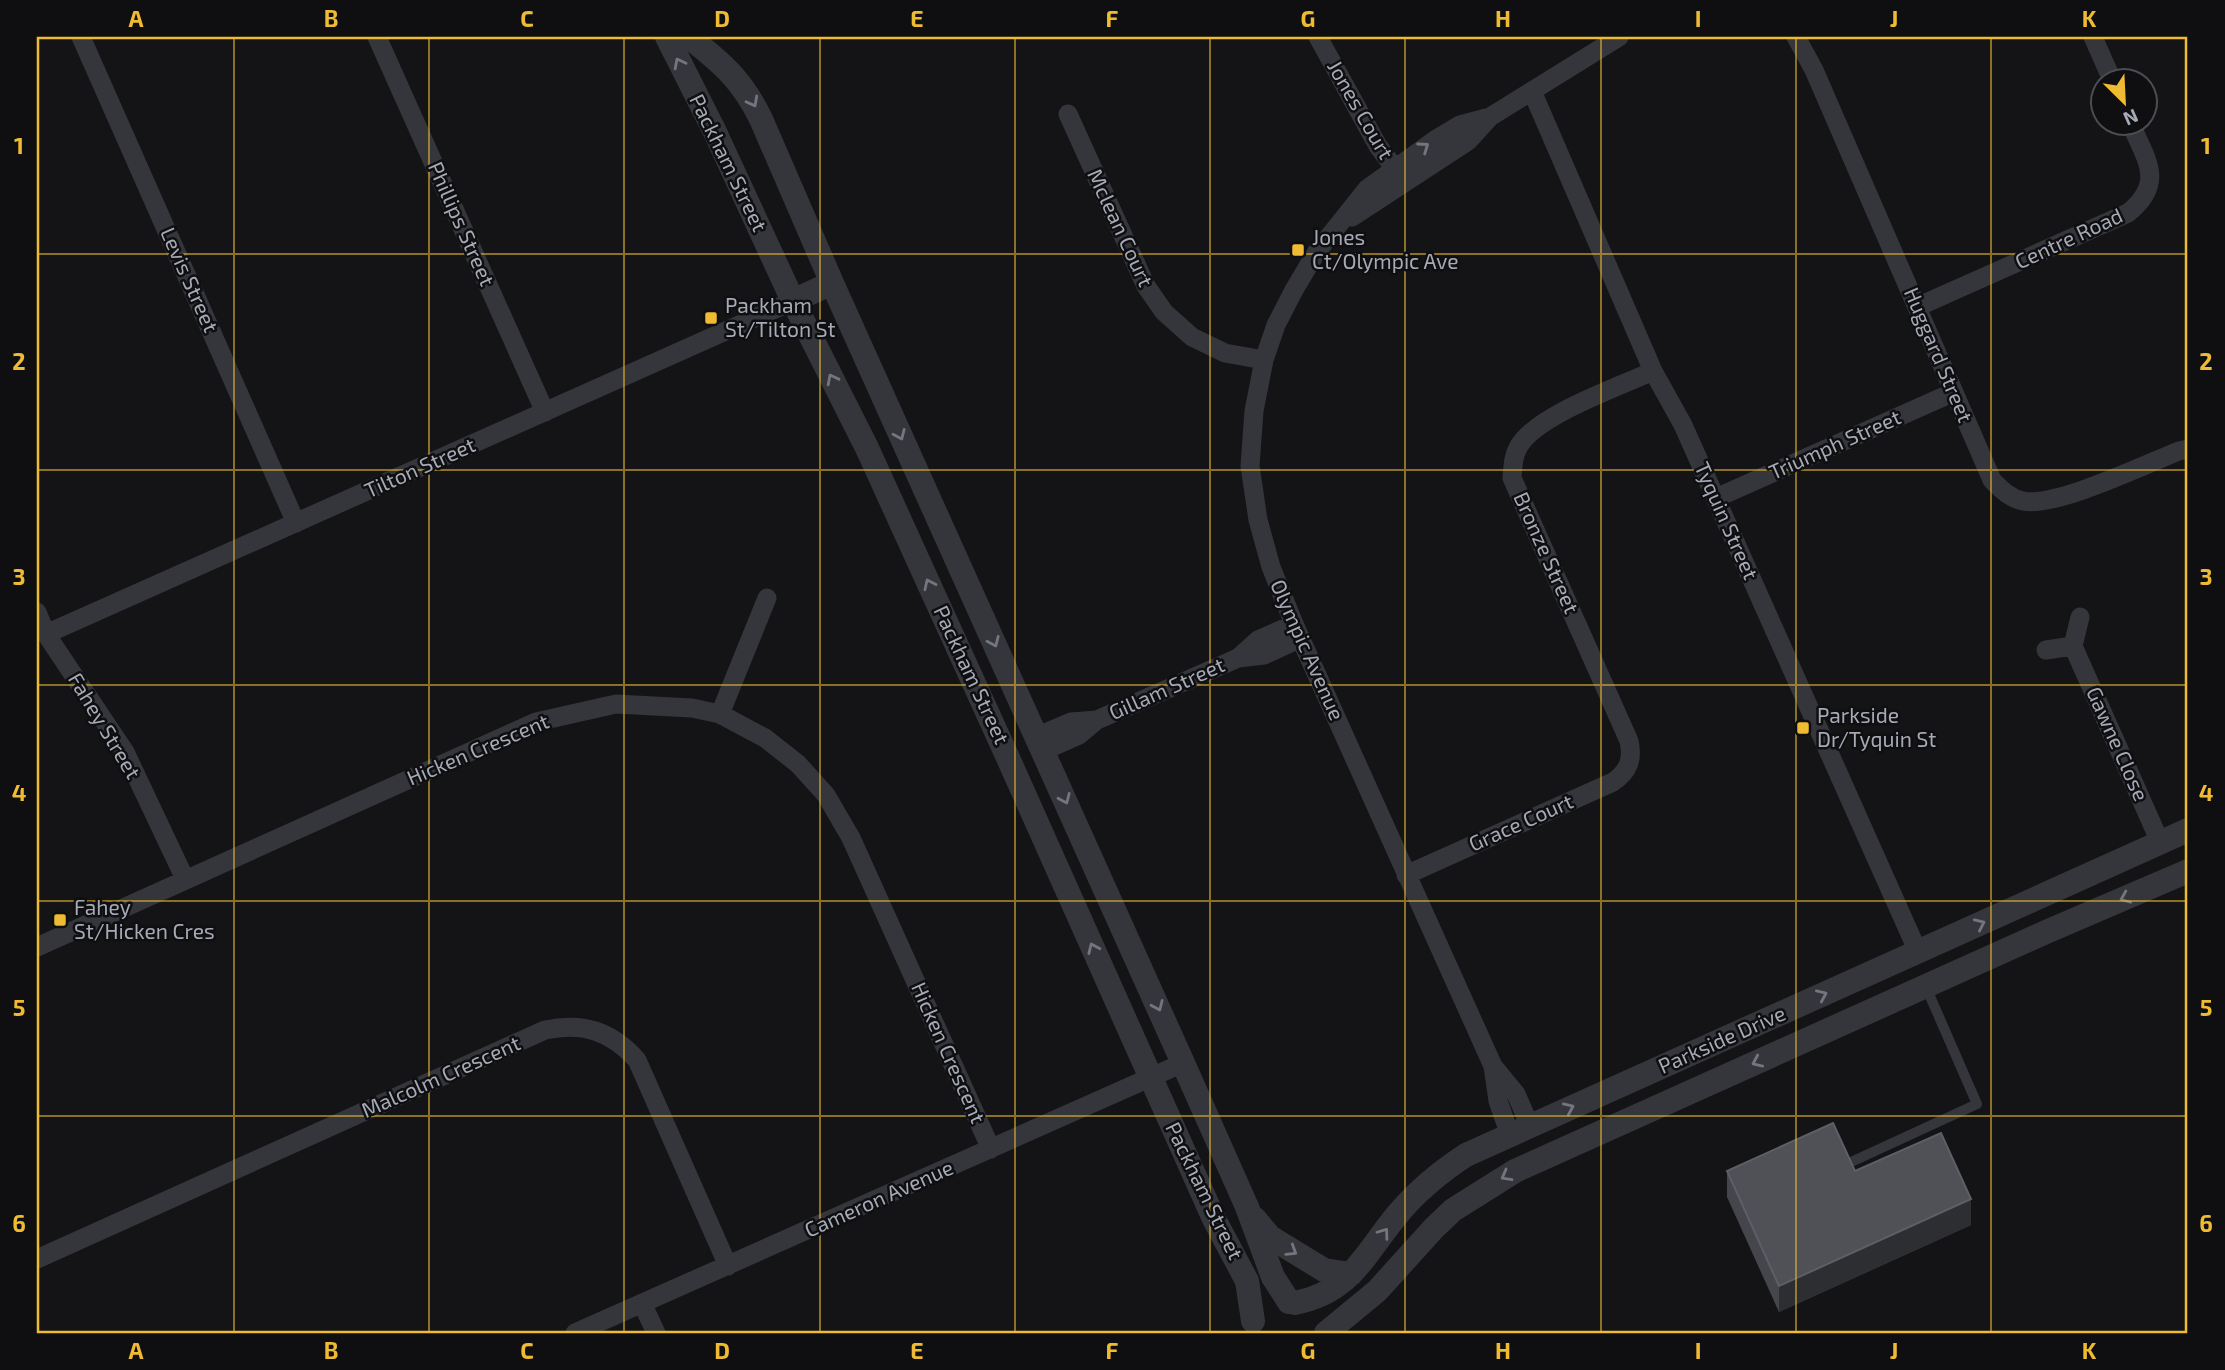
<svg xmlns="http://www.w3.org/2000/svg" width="2225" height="1370" font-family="'Exo 2',sans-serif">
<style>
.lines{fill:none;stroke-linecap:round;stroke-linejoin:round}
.service{stroke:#35363b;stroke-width:10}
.minor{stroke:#35363b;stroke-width:19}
.tertiary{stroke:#35363b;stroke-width:24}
.wall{fill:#45464b}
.shaded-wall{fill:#2d2e31}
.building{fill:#505157;stroke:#5d5f66;stroke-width:2}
.oneway{stroke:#73767f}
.grid{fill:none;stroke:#efbb33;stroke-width:2;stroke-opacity:0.55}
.poi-dot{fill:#efbb33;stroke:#0f0f11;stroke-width:2.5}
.labels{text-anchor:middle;stroke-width:5;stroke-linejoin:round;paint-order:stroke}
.street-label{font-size:21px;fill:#a6aab6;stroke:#0f0f11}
.poi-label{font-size:21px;fill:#a6aab6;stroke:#0f0f11;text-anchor:start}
.neatline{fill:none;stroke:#efbb33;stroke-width:2.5}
.grid-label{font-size:23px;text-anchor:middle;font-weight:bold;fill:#efbb33}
</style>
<rect width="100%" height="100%" fill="#141416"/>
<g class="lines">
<!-- service -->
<path class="service" d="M 1849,1163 L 1977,1104 L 1926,987"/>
<!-- minor -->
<path class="minor" d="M 81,37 L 296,523
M 377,37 L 545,412
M 1318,37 L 1378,146 L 1402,178
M 1796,37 L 1814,70 L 1992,480 C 2001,489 2009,498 2023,501 C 2055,508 2146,464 2179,451 L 2188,449
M 2093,37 L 2112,80
M 1532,91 L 1653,371 L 1683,425 L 1918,952
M 1068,114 L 1146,286 L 1164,312 L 1192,337 L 1225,353 L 1264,360
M 1352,217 L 1468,141 L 1489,118
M 1917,307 L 2128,213 C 2166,182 2146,160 2130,122
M 1716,498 L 1954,392
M 37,612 L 46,634 L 125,752 L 185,879
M 46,634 L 793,301
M 2073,646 L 2160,842
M 2046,650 L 2073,646 L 2080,617
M 1238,658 L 1258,640 L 1294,624
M 720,714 L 767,598
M 1036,737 L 1071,722 L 1097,720
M 1043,751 L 1079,735 L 1097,720 L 1238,658 L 1264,655 L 1301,638
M 1406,875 L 1613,782 C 1629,771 1633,759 1629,741 L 1512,478 C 1513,466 1513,456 1519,446 C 1537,415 1619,387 1653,371
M 37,947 L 536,722 L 616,704 L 692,708 L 720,714 L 765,738 L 798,764 L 826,795 L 851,838 L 991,1149
M 1493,1066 L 1498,1101 L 1510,1135
M 1530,1126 L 1516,1094 L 1493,1066 L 1294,624 L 1271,567 L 1258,520 L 1250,466 L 1254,411 L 1264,360 L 1276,325 L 1294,290 L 1316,253 L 1367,189 L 1435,140 L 1460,125 L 1490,117 L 1619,37
M 37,1259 L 545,1030 C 583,1022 611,1031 637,1060 L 728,1266
M 642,1303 L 656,1333
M 575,1333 L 1183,1063"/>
<!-- tertiary -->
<path class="tertiary" d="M 667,37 L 715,132 L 793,301 L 867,448 L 1008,758 L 1214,1219 L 1247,1281 L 1253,1321
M 689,37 C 723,64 742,80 761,119 L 832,283 L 1183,1063 L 1247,1207 L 1273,1277 L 1289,1302
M 793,301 L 832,283
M 1255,1219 L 1270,1237 L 1324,1270 L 1351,1274
M 1295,1303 C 1351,1292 1364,1255 1397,1215 C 1417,1191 1440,1172 1466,1155 L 2188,830
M 1326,1333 L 1377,1291 L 1434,1228 L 1453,1210 L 1515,1171 L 2046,932 L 2188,871"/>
</g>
<!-- wall -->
<path class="wall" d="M 1727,1171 L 1855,1171 L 1971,1225 L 1779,1312 L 1727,1197 Z"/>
<!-- shaded-wall -->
<path class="shaded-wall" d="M 1971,1199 L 1971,1225 L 1779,1312 L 1779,1286 Z"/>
<!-- building -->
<path class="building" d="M 1833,1123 L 1855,1171 L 1941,1133 L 1971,1199 L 1779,1286 L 1727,1171 Z"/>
<!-- one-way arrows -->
<defs><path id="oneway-chevron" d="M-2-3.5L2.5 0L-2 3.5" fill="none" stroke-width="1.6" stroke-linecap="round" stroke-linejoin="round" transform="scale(1.75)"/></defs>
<g class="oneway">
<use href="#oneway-chevron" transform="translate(679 63) rotate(-117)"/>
<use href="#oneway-chevron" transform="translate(753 102) rotate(62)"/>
<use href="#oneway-chevron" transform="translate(1424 147) rotate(-35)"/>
<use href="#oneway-chevron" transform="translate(832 379) rotate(-117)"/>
<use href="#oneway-chevron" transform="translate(900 435) rotate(66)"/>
<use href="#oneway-chevron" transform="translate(929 584) rotate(-115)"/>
<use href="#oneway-chevron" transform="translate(994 642) rotate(66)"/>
<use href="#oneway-chevron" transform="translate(1065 799) rotate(66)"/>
<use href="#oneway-chevron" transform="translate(2125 898) rotate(157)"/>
<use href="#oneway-chevron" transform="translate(1980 924) rotate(-25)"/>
<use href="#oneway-chevron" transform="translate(1093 948) rotate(-114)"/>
<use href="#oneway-chevron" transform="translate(1822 995) rotate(-24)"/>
<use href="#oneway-chevron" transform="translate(1158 1006) rotate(66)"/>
<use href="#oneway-chevron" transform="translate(1757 1062) rotate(156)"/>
<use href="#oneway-chevron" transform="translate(1569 1108) rotate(-24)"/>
<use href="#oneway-chevron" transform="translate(1506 1176) rotate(151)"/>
<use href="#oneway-chevron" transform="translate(1384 1233) rotate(-54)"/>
<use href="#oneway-chevron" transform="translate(1292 1251) rotate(32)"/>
</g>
<!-- grid -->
<path class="grid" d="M 234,37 L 234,1333M 429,37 L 429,1333M 624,37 L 624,1333M 820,37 L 820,1333M 1015,37 L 1015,1333M 1210,37 L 1210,1333M 1405,37 L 1405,1333M 1601,37 L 1601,1333M 1796,37 L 1796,1333M 1991,37 L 1991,1333M 37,254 L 2188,254M 37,470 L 2188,470M 37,685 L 2188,685M 37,901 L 2188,901M 37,1116 L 2188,1116"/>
<!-- markers -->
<g class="poi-dot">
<rect x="1291" y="243" width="14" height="14" rx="3.5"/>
<rect x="704" y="311" width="14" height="14" rx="3.5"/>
<rect x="1796" y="721" width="14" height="14" rx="3.5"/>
<rect x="53" y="913" width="14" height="14" rx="3.5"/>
</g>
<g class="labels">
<!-- street labels -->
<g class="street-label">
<text transform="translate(1360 110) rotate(60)" y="7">Jones Court</text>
<text transform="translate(728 163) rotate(64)" y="7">Packham Street</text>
<text transform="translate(461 224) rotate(66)" y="7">Phillips Street</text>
<text transform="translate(1120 228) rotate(65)" y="7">Mclean Court</text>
<text transform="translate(2069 239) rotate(-25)" y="7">Centre Road</text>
<text transform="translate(189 280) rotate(66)" y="7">Levis Street</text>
<text transform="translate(1938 355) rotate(67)" y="7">Huggard Street</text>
<text transform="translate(1835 445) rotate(-24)" y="7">Triumph Street</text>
<text transform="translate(420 468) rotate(-24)" y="7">Tilton Street</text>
<text transform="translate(1726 521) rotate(66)" y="7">Tyquin Street</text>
<text transform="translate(1546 553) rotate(66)" y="7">Bronze Street</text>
<text transform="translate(1307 650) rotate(66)" y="7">Olympic Avenue</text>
<text transform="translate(971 675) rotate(65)" y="7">Packham Street</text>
<text transform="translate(1167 689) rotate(-24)" y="7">Gillam Street</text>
<text transform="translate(104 726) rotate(59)" y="7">Fahey Street</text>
<text transform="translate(2117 744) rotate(66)" y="7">Gawne Close</text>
<text transform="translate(478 750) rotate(-23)" y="7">Hicken Crescent</text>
<text transform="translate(1521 823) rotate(-24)" y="7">Grace Court</text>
<text transform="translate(1722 1040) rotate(-24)" y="7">Parkside Drive</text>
<text transform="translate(948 1053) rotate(66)" y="7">Hicken Crescent</text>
<text transform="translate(441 1077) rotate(-24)" y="7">Malcolm Crescent</text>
<text transform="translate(1204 1191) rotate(64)" y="7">Packham Street</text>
<text transform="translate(879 1199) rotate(-24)" y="7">Cameron Avenue</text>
</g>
<!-- poi labels -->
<g class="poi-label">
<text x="1312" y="245">Jones<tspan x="1312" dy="24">Ct/Olympic Ave</tspan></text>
<text x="725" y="313">Packham<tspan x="725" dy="24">St/Tilton St</tspan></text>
<text x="1817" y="723">Parkside<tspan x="1817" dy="24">Dr/Tyquin St</tspan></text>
<text x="74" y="915">Fahey<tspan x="74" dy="24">St/Hicken Cres</tspan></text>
</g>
</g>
<!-- border -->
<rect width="2225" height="1370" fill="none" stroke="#0f0f11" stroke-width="77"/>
<!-- north arrow -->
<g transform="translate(2124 102) rotate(156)"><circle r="33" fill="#0f0f11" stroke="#4b4d53" stroke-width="2"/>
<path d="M0-5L12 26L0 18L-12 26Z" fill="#efbb33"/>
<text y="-10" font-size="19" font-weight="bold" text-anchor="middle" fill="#a6aab6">N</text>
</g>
<rect x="38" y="38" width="2148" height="1294" class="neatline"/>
<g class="grid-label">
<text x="136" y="27">A</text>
<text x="331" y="27">B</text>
<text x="527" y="27">C</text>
<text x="722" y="27">D</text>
<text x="917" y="27">E</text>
<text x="1112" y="27">F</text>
<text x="1308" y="27">G</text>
<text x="1503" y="27">H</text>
<text x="1698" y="27">I</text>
<text x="1894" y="27">J</text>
<text x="2089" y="27">K</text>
<text x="19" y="154">1</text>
<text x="2206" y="154">1</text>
<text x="19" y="370">2</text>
<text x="2206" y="370">2</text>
<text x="19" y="585">3</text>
<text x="2206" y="585">3</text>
<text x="19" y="801">4</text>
<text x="2206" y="801">4</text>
<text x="19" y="1016">5</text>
<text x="2206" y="1016">5</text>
<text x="19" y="1232">6</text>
<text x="2206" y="1232">6</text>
<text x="136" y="1359">A</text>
<text x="331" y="1359">B</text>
<text x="527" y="1359">C</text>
<text x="722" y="1359">D</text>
<text x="917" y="1359">E</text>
<text x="1112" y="1359">F</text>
<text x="1308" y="1359">G</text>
<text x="1503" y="1359">H</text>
<text x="1698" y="1359">I</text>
<text x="1894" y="1359">J</text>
<text x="2089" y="1359">K</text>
</g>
</svg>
